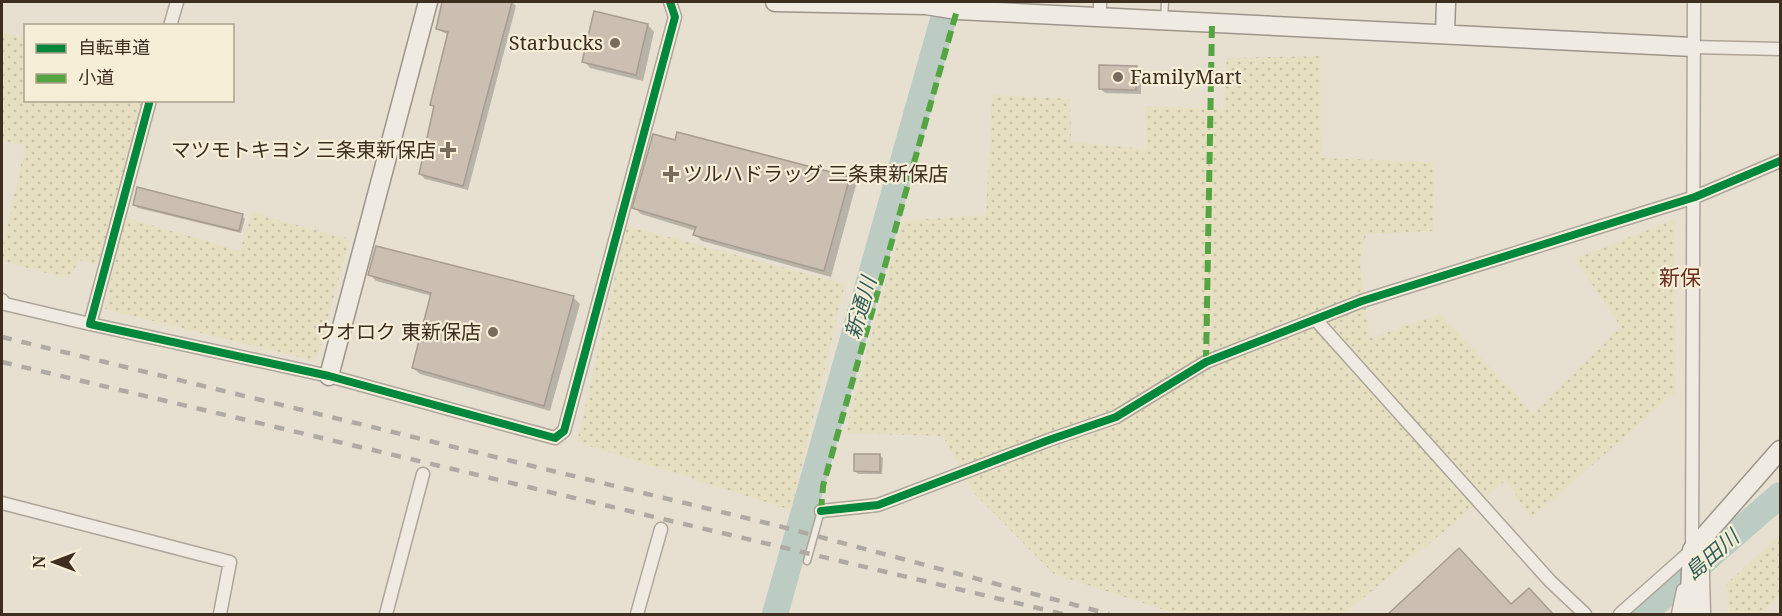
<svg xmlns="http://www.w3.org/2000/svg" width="1782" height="616" font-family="'Noto Serif','Noto Sans JP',serif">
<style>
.farmland{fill:url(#farmland-dots)}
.shadow{fill:#0003}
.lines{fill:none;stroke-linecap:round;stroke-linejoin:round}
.river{stroke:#bcccc2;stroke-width:26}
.building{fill:#cbbfb2;stroke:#a89c90;stroke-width:1.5}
.lane-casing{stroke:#ada599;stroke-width:9}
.street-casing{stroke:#ada599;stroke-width:15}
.secondary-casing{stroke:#9c958a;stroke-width:21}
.lane{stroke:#efebe3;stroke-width:6}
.street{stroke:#efebe3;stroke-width:12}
.secondary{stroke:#efebe3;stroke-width:18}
.rail{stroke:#afaaa2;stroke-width:4.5;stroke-dasharray:10 10;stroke-linecap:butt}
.quiet{stroke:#54a441;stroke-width:6;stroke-dasharray:12 6;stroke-linecap:butt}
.cycleway-casing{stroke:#f7eed8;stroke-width:11}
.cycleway{stroke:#00873e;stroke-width:8}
.poi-dot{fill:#786c5e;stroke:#f7eed8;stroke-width:2}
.labels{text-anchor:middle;stroke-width:4.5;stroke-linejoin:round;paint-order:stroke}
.poi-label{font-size:20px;fill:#3d2e20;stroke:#f7eed8;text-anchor:end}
.neighbourhood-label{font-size:21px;fill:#6b2e1e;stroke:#f7eed8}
.water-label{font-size:21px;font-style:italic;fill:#2f5d5a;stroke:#f7eed8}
</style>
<defs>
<pattern id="farmland-dots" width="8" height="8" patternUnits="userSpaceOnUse" patternTransform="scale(1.5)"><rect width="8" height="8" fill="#e6dfc2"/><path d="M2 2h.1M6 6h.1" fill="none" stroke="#c6c0a6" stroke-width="1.8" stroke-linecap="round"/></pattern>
</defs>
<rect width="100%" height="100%" fill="#e7e0d1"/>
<!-- farmland -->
<path class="farmland" d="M 2,33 L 25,38 L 26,100 L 131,100 L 143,104 L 100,265 L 79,260 L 69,279 L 2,261 L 2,250 L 25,146 L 2,140 Z
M 1320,56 L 1322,158 L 1434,162 L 1433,231 L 1366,234 L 1360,264 L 1370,338 L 1440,314 L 1534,413 L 1621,327 L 1575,259 L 1675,219 L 1676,392 L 1531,518 L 1506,480 L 1344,614 L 1177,614 L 1054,574 L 974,493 L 943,436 L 845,433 L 903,221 L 986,215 L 992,95 L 1070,99 L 1071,142 L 1146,149 L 1145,106 L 1223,109 L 1227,58 Z
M 252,213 L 350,239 L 316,361 L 105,309 L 124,217 L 240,251 Z
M 627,226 L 845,284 L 791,510 L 577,442 Z
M 1780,535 L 1780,595 L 1760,614 L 1729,614 L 1726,584 Z"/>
<!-- shadow -->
<path class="shadow" d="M 444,2 L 512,2 L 516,6 L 468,190 L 425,179 L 420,174 L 435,108 L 432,105 L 449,35 L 437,29 Z
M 595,13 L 648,25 L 654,32 L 643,81 L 590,68 L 584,61 Z
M 1136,67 L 1141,72 L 1141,94 L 1105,93 L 1100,88 Z
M 850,178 L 856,185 L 831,277 L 702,241 L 695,235 L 696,231 L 641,214 L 634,207 Z
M 135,205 L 242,216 L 245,219 L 241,233 L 138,208 Z
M 370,274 L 573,297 L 580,304 L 550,411 L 420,374 L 413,368 L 432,296 L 376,281 Z
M 879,455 L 883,458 L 882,474 L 858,474 L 855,471 Z"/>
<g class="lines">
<!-- river -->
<path class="river" d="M 775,614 L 948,2
M 1643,614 L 1780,495"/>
</g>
<!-- building -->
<path class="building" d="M 442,2 L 512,2 L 463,186 L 419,174 L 434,106 L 430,105 L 448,32 L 436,29 Z
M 594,11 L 648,24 L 636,75 L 582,62 Z
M 1099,65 L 1137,66 L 1136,90 L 1099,89 Z
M 677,132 L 850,177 L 824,271 L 693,235 L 696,227 L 632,208 L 653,134 L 675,140 Z
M 137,187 L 243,214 L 239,231 L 133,205 Z
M 376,246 L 574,296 L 544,406 L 412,368 L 431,293 L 368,275 Z
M 854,454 L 880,454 L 880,472 L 854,471 Z
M 1459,548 L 1511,604 L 1529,588 L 1554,615 L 1387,615 Z"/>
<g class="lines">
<defs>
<path id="lane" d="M 1164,19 L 1165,2
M 807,561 L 821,511"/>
<path id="street" d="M 1100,16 L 1100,2
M 170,26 L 177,2
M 1693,47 L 1780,49
M 150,100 L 90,324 L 329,376 L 555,438 L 564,431 L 675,17 L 670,2
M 2,300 L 5,304 L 90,324
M 1316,320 L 1550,581 L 1585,614
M 2,503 L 230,562 L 220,614
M 821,511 L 878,505 L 1049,440 L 1116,417 L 1206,362 L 1362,301 L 1695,197 L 1780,161
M 1702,539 L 1704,614
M 1692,552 L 1694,2
M 386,614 L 423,474
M 637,614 L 661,529
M 1620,614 L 1692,550
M 1678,614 L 1683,590"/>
<path id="secondary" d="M 775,2 L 926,5 L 957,10 L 1693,47
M 1445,34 L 1446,2
M 329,376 L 428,2
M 1689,614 L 1692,550 L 1780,450"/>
</defs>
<!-- lane casing -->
<use href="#lane" class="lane-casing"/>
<!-- street casing -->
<use href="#street" class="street-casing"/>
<!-- secondary casing -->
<use href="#secondary" class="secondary-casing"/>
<!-- lane -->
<use href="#lane" class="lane"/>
<!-- street -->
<use href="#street" class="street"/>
<!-- secondary -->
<use href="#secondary" class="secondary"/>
<!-- rail -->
<path class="rail" d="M 2,337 L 775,525 L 1109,614
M 2,362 L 1063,614"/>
<!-- quiet -->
<path class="quiet" d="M 1206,362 L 1212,22
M 821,511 L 823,486 L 957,10"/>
<defs>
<path id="cycleway" d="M 150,100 L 90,324 L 329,376 L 555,438 L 564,431 L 675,17 L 670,2
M 821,511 L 878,505 L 1049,440 L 1116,417 L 1206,362 L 1362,301 L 1695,197 L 1780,161"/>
</defs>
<!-- cycleway casing -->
<use href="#cycleway" class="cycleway-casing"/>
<!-- cycleway -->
<use href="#cycleway" class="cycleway"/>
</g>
<!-- markers -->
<g class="poi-dot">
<circle cx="615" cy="43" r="6"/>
<circle cx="1118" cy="77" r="6"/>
<path d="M445 141h6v6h6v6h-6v6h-6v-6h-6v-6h6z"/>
<path d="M668 165h6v6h6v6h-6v6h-6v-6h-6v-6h6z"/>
<circle cx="493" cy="332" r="6"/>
</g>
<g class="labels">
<!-- poi labels -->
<g class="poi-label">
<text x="603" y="50">Starbucks</text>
<text x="1130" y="84" text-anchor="start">FamilyMart</text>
<text x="436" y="157">マツモトキヨシ 三条東新保店</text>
<text x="683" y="181" text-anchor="start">ツルハドラッグ 三条東新保店</text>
<text x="481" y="339">ウオロク 東新保店</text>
</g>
<!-- neighbourhood labels -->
<g class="neighbourhood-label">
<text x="1680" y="285">新保</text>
</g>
<!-- water labels -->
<g class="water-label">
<text transform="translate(861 308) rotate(-74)" y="7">新通川</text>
<text transform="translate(1712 555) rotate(-41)" y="7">島田川</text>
</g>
</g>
<!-- border -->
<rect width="1782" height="616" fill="none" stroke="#3d2e20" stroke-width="6"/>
<!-- legend -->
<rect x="24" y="24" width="210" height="78" fill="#f7eed8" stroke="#ada18e" stroke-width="1.5"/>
<rect x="36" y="44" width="30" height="9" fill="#00873e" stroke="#ada18e" stroke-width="1.5"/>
<text x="78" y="54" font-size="18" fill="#3d2e20">自転車道</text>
<rect x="36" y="74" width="30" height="9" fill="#54a441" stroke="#ada18e" stroke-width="1.5"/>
<text x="78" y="84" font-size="18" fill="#3d2e20">小道</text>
<!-- north arrow -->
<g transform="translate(54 562) rotate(270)" stroke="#f7eed8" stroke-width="4.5" paint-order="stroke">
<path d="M0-4.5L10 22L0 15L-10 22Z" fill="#3d2e20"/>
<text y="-9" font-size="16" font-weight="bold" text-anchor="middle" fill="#3d2e20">N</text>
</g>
</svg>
